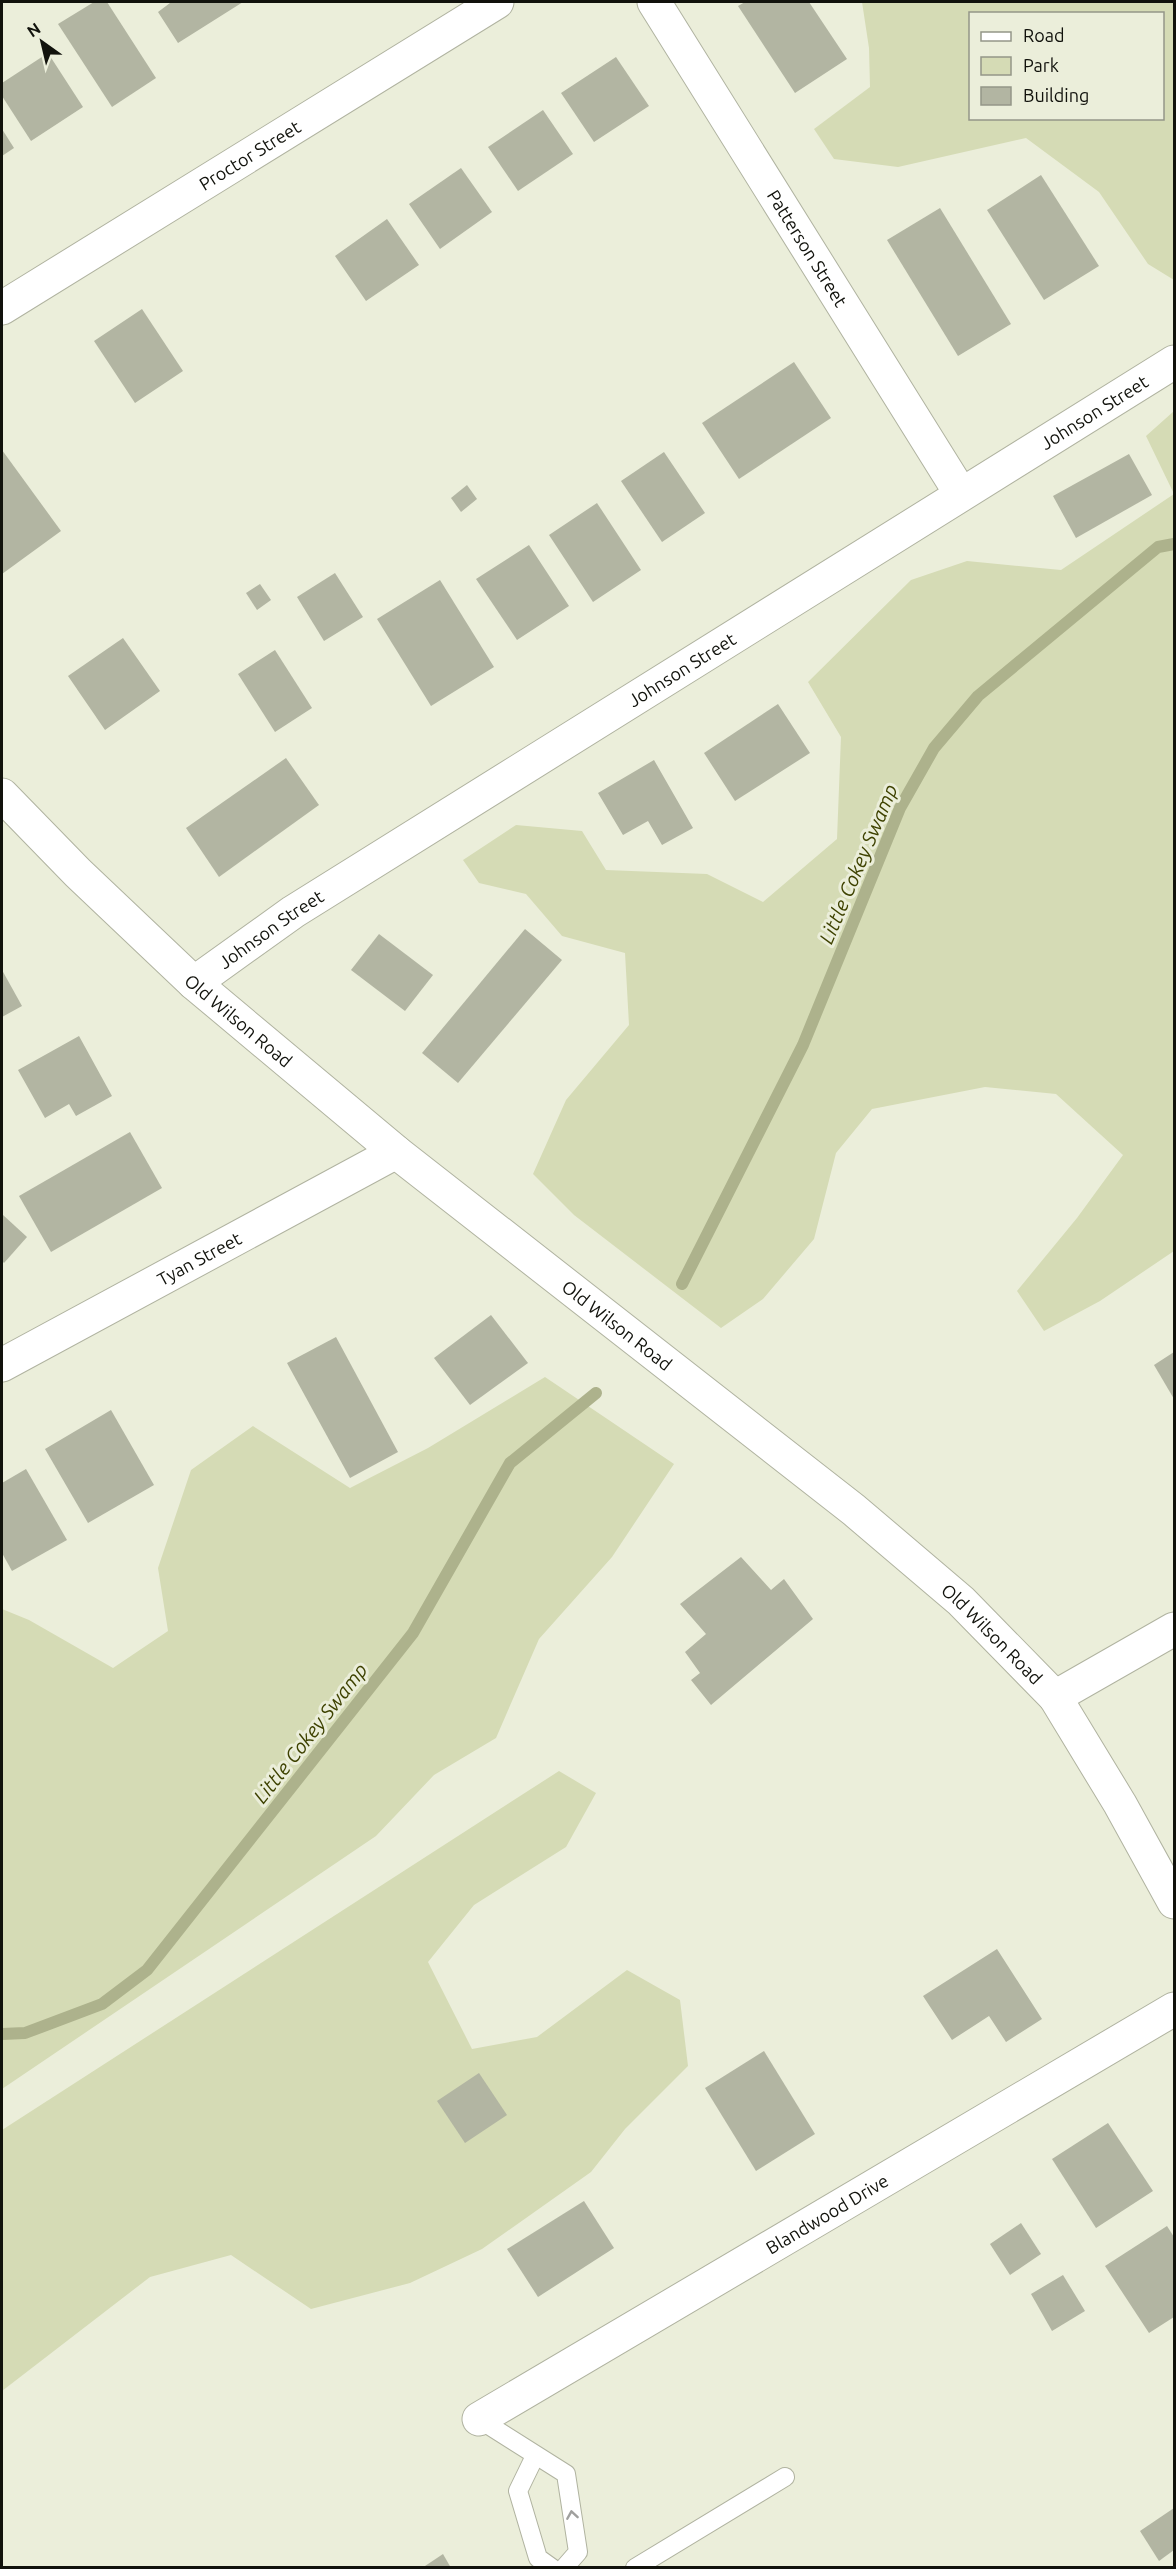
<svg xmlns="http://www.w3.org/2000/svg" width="1176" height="2569" font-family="Ubuntu,sans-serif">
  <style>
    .green { fill: #d5dbb5; fill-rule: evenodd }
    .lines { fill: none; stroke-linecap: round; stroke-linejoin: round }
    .stream { stroke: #adb28c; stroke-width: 12 }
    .building { fill: #b2b5a2 }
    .lane-casing { stroke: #b0b3a0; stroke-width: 20 }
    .street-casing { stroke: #b0b3a0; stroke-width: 35 }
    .secondary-casing { stroke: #b0b3a0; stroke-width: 35 }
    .lane { stroke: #fff; stroke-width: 18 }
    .street { stroke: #fff; stroke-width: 33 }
    .secondary { stroke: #fff; stroke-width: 33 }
    .oneway { stroke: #a0a09e }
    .labels { text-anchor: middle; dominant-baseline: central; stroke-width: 6; stroke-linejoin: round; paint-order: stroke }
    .street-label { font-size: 18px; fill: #11120c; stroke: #ebeeda }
    .water-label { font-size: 20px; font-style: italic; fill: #3e4200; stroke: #ebeeda }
  </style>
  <rect width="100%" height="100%" fill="#ebeeda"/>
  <g class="green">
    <path d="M862,2H1174V280L1148,264L1099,192L1026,138L898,167L834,159L814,129L870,87L869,48ZM970,14H1162V118H970Z"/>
    <polygon points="1174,411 1174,1251 1100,1301 1044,1331 1017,1291 1077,1218 1123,1155 1056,1094 985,1087 872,1109 836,1153 814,1239 763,1299 721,1328 574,1215 533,1174 566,1100 629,1025 625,953 562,936 526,894 479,883 463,860 516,825 582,831 606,870 707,874 763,902 837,839 841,737 808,682 911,580 967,561 1061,570 1174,494 1146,436"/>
    <polygon points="545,1377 674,1464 612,1557 539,1639 496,1738 434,1775 376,1836 2,2089 2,1609 29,1620 113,1668 168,1631 158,1568 191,1470 253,1426 350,1488 428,1448"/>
    <polygon points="559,1771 596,1793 566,1847 474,1905 428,1962 472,2049 537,2037 627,1970 680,2000 688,2066 625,2129 591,2172 482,2249 410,2283 311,2309 231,2255 150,2277 2,2391 2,2130"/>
  </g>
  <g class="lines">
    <g class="stream">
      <polyline points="682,1284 803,1045 900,808 934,748 978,696 1158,547 1174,544"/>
      <polyline points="2,2034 25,2033 102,2004 147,1970 413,1633 510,1463 596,1393"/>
    </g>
  </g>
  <g class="building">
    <polygon points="94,2 107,2 156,78 112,107 58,24"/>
    <polygon points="169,2 243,2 178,43 158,12 170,3"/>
    <polygon points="745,2 809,2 847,59 795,93 738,6"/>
    <polygon points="48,53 83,107 31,141 2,96 2,83"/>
    <polygon points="616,57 649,106 594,142 561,93"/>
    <polygon points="543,110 573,154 518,191 488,147"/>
    <polygon points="2,129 14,148 2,156"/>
    <polygon points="461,168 492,212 440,249 409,204"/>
    <polygon points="1041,175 1099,266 1044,300 987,210"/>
    <polygon points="940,208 1011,324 958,356 887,240"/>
    <polygon points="387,219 419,265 366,301 335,256"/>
    <polygon points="142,309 183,371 135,403 94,341"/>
    <polygon points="794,362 831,418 739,479 702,423"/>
    <polygon points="2,450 61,531 2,574"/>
    <polygon points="664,452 705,513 662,542 621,481"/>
    <polygon points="1129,454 1152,495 1076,538 1053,496"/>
    <polygon points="467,485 477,499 461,512 451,498"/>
    <polygon points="597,503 641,570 593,602 549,535"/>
    <polygon points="529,545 569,606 517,640 476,579"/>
    <polygon points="335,573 363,617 324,641 297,597"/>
    <polygon points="440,580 494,667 431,706 377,619"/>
    <polygon points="260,584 271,600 257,610 246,593"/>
    <polygon points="123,638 160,691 105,730 68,676"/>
    <polygon points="275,650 312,708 275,732 238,674"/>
    <polygon points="778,704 810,753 735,801 704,753"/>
    <polygon points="286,758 319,805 219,877 186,828"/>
    <polygon points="654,760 693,828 662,845 648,821 623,835 598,793"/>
    <polygon points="525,929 562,960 458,1083 422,1053"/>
    <polygon points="379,934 433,975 405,1011 351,970"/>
    <polygon points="2,970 22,1006 2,1017"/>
    <polygon points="79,1036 112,1096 76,1116 69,1104 45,1118 18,1070"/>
    <polygon points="130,1132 162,1188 51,1252 19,1196"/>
    <polygon points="3,1215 27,1237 4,1263 2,1261 2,1217"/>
    <polygon points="491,1315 528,1363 470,1405 434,1358"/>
    <polygon points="336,1337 398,1452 350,1478 287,1363"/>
    <polygon points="1174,1352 1174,1399 1154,1365"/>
    <polygon points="111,1410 154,1485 88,1523 45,1449"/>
    <polygon points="26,1469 67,1540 12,1571 2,1553 2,1483"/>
    <polygon points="741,1557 771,1590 784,1579 813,1619 711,1705 691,1680 700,1673 685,1652 706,1634 680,1604"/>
    <polygon points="997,1949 1042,2019 1006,2042 989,2016 952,2040 923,1996"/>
    <polygon points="764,2051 815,2134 756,2171 705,2088"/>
    <polygon points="479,2073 507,2115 465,2143 437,2101"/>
    <polygon points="1108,2123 1153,2191 1096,2228 1052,2159"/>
    <polygon points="584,2201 614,2248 538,2297 507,2249"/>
    <polygon points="1021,2223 1041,2254 1010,2275 990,2244"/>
    <polygon points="1167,2226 1174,2237 1174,2317 1149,2333 1105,2266"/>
    <polygon points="1063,2275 1085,2311 1052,2331 1031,2294"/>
    <polygon points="1174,2508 1174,2550 1159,2561 1140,2531"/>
    <polygon points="443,2554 451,2568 422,2568"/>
  </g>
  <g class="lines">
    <g class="lane-casing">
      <g id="lane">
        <polyline points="479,2419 566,2474 578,2552 564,2568"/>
        <polyline points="535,2456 518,2491 538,2558 552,2568"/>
        <polyline points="635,2568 785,2477"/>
      </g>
    </g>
    <g class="street-casing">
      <g id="street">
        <path id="s1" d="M654,2L961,494"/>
        <path id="s2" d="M2,308L497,2"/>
        <path id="s3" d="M194,983L293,912L1174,362"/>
        <path id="s4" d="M2,1365L396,1152"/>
        <polyline points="1055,1697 1174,1629"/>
        <path id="s5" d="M479,2419L1174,2009"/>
      </g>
    </g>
    <g class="secondary-casing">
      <g id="secondary">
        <path id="s6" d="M2,795L78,873L194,983L396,1152L854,1510L961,1601L1055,1697L1120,1804L1174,1902"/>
      </g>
    </g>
    <use href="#lane" class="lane"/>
    <use href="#street" class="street"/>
    <use href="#secondary" class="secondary"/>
  </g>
  <defs><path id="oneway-chevron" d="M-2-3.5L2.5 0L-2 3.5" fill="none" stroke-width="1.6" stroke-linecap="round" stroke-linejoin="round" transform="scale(1.5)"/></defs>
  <use class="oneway" href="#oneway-chevron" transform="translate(572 2515) rotate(-99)"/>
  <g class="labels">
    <g class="street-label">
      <text stroke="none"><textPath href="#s2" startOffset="291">Proctor Street</textPath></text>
      <text stroke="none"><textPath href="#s1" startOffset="290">Patterson Street</textPath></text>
      <text stroke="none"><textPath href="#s3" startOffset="1066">Johnson Street</textPath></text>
      <text stroke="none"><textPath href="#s3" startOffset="580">Johnson Street</textPath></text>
      <text stroke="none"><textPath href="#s3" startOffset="94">Johnson Street</textPath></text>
      <text stroke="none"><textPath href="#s6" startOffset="327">Old Wilson Road</textPath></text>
      <text stroke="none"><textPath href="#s4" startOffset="224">Tyan Street</textPath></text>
      <text stroke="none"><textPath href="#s6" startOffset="813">Old Wilson Road</textPath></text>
      <text stroke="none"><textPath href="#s6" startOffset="1299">Old Wilson Road</textPath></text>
      <text stroke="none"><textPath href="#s5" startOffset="404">Blandwood Drive</textPath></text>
    </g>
    <g class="water-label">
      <text transform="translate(858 864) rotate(-67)">Little Cokey Swamp</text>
      <text transform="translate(310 1733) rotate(-52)">Little Cokey Swamp</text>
    </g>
  </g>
  <rect width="1176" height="2569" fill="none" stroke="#11120c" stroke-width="6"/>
  <rect x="969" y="12" width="195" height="108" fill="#ebeeda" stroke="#949688" stroke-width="1.5"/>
  <rect x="981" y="32" width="30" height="9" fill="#ffffff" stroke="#949688" stroke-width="1.5"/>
  <text x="1023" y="42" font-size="18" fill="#11120c">Road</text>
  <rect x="981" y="57" width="30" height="18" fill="#d5dbb5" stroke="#949688" stroke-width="1.5"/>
  <text x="1023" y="72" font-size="18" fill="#11120c">Park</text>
  <rect x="981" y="87" width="30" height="18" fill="#b2b5a2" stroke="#949688" stroke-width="1.5"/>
  <text x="1023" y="102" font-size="18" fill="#11120c">Building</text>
  <g transform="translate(42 42) rotate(326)" stroke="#ebeeda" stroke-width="4.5" paint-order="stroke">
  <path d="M0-4.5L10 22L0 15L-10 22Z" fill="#11120c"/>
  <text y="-9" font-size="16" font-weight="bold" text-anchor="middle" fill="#11120c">N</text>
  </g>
</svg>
